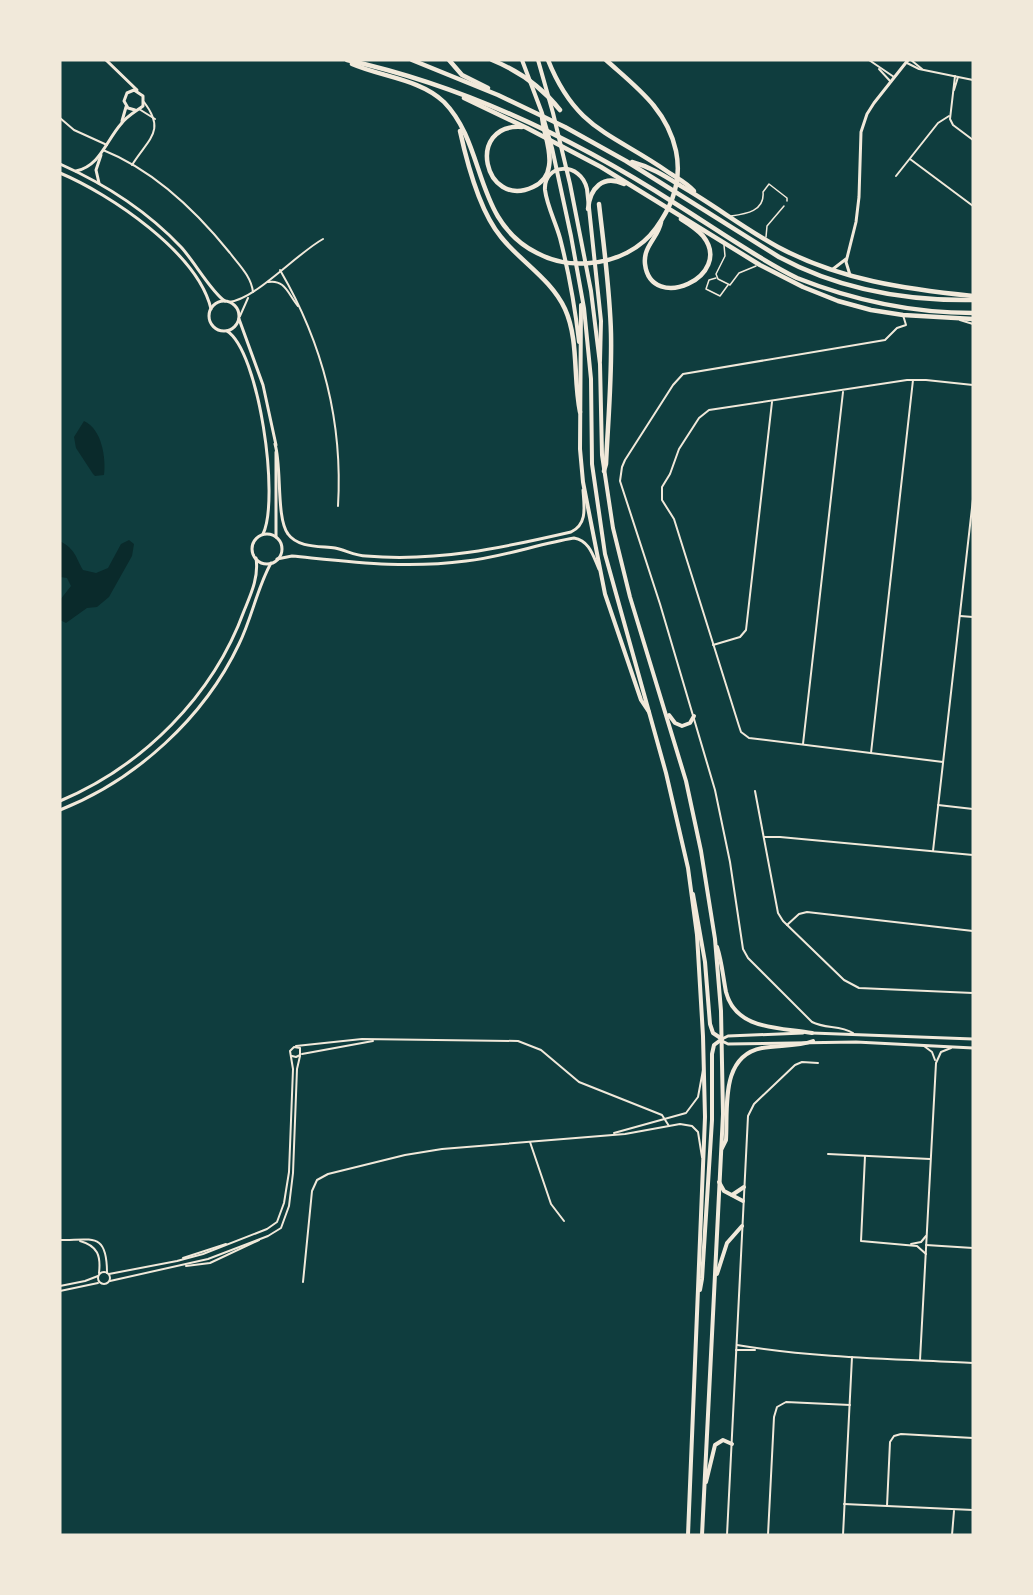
<svg xmlns="http://www.w3.org/2000/svg" width="1033" height="1595" font-family="'Source Sans 3',sans-serif">
  <style>
    .water { fill: #0a2a2b }
    .lines { fill: none; stroke-linecap: round; stroke-linejoin: round }
    .service { stroke: #f1e9da; stroke-width: 1.5 }
    .minor { stroke: #f1e9da; stroke-width: 2 }
    .tertiary { stroke: #f1e9da; stroke-width: 3 }
    .primary { stroke: #f1e9da; stroke-width: 4 }
    .motorway { stroke: #f1e9da; stroke-width: 4.5 }
  </style>
  <rect width="100%" height="100%" fill="#0f3d3e"/>
  <g class="water">
    <path d="M84,421C102,429 106,458 104,475L95,476L93,474L76,448L74,437Z"/>
    <path d="M129,540L134,544L132,556L109,597L97,607L87,608L66,623L60,620V600L71,586L67,578L60,577V541C76,550 75,556 83,570L96,573L108,568L121,544Z"/>
  </g>
  <g class="lines">
    <g class="service">
      <path d="M731,216C746,214 765,211 763,192L769,184L787,198V201"/>
      <polyline points="766,237 767,226 784,206"/>
      <polyline points="724,245 725,256 716,274 718,279 730,285 739,273 756,266"/>
      <polyline points="716,278 709,280 706,289 720,296 728,285"/>
    </g>
    <g class="minor">
      <polyline points="869,60 894,77"/>
      <polyline points="911,60 922,69"/>
      <polyline points="907,63 919,69 973,80"/>
      <polyline points="879,69 891,82"/>
      <polyline points="955,76 950,119 953,125 973,140"/>
      <polyline points="954,90 958,77"/>
      <polyline points="139,109 155,119"/>
      <polyline points="60,118 74,130 107,145"/>
      <path d="M103,150C153,170 197,212 230,253C239,265 251,276 253,292"/>
      <polyline points="910,159 973,206"/>
      <path d="M132,165C149,138 166,131 144,102"/>
      <polyline points="896,176 938,123 949,116"/>
      <path d="M280,270C322,342 343,422 338,506"/>
      <path d="M268,282C285,279 288,294 298,306"/>
      <path d="M229,302C256,299 296,254 323,239"/>
      <polyline points="240,316 248,298"/>
      <polyline points="960,320 973,324"/>
      <polyline points="960,616 973,617"/>
      <polyline points="713,645 740,637 746,630 772,402"/>
      <polyline points="803,744 843,392"/>
      <polyline points="871,753 913,380"/>
      <polyline points="943,762 749,738 741,732 739,726 674,519 662,500 662,487 670,474 679,449 699,418 709,410 907,380 926,380 973,385"/>
      <polyline points="755,791 778,913 783,921 844,980 859,988 973,993"/>
      <polyline points="938,805 973,809"/>
      <polyline points="764,837 780,837 973,855"/>
      <polyline points="933,851 973,499"/>
      <polyline points="787,925 799,914 807,912 973,931"/>
      <path d="M853,1033C840,1025 825,1029 812,1022L748,958L743,949L730,862L715,790L660,604L620,481L622,467L625,460L673,385L683,374L885,340L897,328L906,325L903,315"/>
      <polyline points="296,1046 362,1039 518,1041 541,1050 579,1082 662,1115 669,1126"/>
      <polyline points="924,1046 932,1052 935,1060"/>
      <polyline points="302,1054 373,1041"/>
      <polyline points="614,1133 686,1113 698,1097 703,1070"/>
      <polyline points="530,1142 551,1204 564,1221"/>
      <polyline points="828,1154 930,1159"/>
      <polyline points="865,1156 861,1241 917,1246 926,1254"/>
      <path d="M60,1240C93,1240 107,1232 107,1273"/>
      <path d="M80,1241C98,1246 101,1256 99,1273"/>
      <polyline points="911,1244 921,1242 926,1236"/>
      <polyline points="926,1245 973,1248"/>
      <polyline points="183,1258 226,1244"/>
      <polyline points="186,1266 210,1263 259,1240"/>
      <circle cx="104" cy="1278" r="6"/>
      <polyline points="109,1274 177,1261 203,1254 267,1229 277,1222 284,1203 289,1172 293,1069 290,1051 294,1047 300,1048 300,1055 296,1057 292,1056"/>
      <polyline points="110,1281 208,1259 268,1236 281,1228 289,1206 293,1173 297,1069 300,1056"/>
      <polyline points="303,1282 312,1191 317,1180 328,1174 405,1155 442,1149 625,1134 680,1124 692,1126 698,1132 702,1157"/>
      <polyline points="60,1286 85,1281 98,1276"/>
      <polyline points="60,1291 98,1283"/>
      <path d="M737,1345C815,1358 894,1359 973,1363"/>
      <polyline points="736,1350 755,1350"/>
      <polyline points="920,1360 936,1063 941,1052 951,1048"/>
      <polyline points="844,1504 973,1510"/>
      <polyline points="887,1506 890,1442 894,1436 901,1434 973,1438"/>
      <polyline points="727,1535 748,1116 754,1104 795,1065 802,1062 818,1063"/>
      <polyline points="768,1535 774,1417 777,1407 786,1402 850,1405"/>
      <polyline points="843,1535 852,1357"/>
      <polyline points="952,1535 954,1511"/>
    </g>
    <g class="tertiary">
      <polyline points="106,60 137,90"/>
      <polyline points="122,121 126,107"/>
      <path d="M60,164C105,184 147,211 181,247C194,261 212,293 225,301"/>
      <path d="M76,171C100,166 106,141 121,124C127,116 135,112 143,106V96L134,90L127,93L124,101L128,108L135,110"/>
      <path d="M60,173C110,194 198,253 211,309"/>
      <polyline points="99,183 96,170 101,155"/>
      <polyline points="833,269 846,259"/>
      <polyline points="850,275 846,262 856,222 859,197 861,132 867,114 874,103 908,60"/>
      <circle cx="224" cy="316" r="15"/>
      <polyline points="239,319 263,385 276,445"/>
      <path d="M227,331C259,351 280,499 263,534"/>
      <path d="M275,444C282,467 276,518 288,534C298,548 320,546 335,548C345,550 356,556 366,556C437,562 502,548 571,532C588,524 584,506 583,490"/>
      <polyline points="276,452 276,537"/>
      <circle cx="267" cy="549" r="15"/>
      <path d="M277,559L292,556C353,562 405,569 466,561C503,557 538,544 574,538C590,541 593,556 599,569"/>
      <path d="M60,801C143,766 213,696 244,611C251,594 259,577 256,558"/>
      <path d="M60,810C136,780 204,718 239,644C252,618 257,588 271,563"/>
      <polyline points="812,1033 973,1039"/>
      <polyline points="722,1039 728,1036 803,1033"/>
      <polyline points="722,1041 728,1044 856,1042 973,1048"/>
    </g>
    <g class="primary">
      <polyline points="522,60 542,113 552,148 571,236 584,308 591,379 592,464 605,554 666,773 688,868 697,935 703,1036 705,1117 688,1535"/>
      <polyline points="538,60 553,113 570,184 591,291 600,364 602,455 613,528 630,597 686,781 701,851 715,939 721,1011 723,1114 702,1535"/>
      <polyline points="581,305 580,449 583,482 605,594 641,700 649,712"/>
      <path d="M579,342C575,307 569,273 560,238C556,223 547,206 545,190C543,163 581,161 587,189L601,321L600,361"/>
      <polyline points="669,715 675,723 682,726 690,723 694,716"/>
      <polyline points="693,894 705,962 710,1024 713,1033 722,1039 714,1045 712,1054 712,1120 702,1279 700,1290"/>
      <path d="M717,947C722,962 723,977 726,992C736,1031 781,1027 812,1033"/>
      <path d="M722,1148L726,1140C728,1108 720,1056 762,1048C779,1045 797,1047 813,1041"/>
      <polyline points="719,1182 724,1191 743,1201"/>
      <polyline points="732,1195 744,1187"/>
      <polyline points="717,1274 727,1243 742,1226"/>
      <polyline points="706,1482 715,1445 723,1440 732,1444"/>
    </g>
    <g class="motorway">
      <path d="M347,60C465,86 575,139 676,204C716,229 755,257 797,278C855,301 911,313 973,313"/>
      <path d="M412,60L498,95L565,127L626,161L779,257C838,289 906,301 973,300"/>
      <polyline points="449,60 462,75 488,88"/>
      <path d="M492,60C519,71 541,86 560,110"/>
      <path d="M548,60C576,130 612,133 668,172C677,178 687,183 694,191"/>
      <path d="M352,64C382,77 420,79 444,102C487,146 473,221 537,253C554,262 572,265 590,263C616,261 641,249 656,228C673,205 682,180 676,151C667,109 636,87 606,60"/>
      <polyline points="464,98 527,128 601,167 760,265 803,287 838,301 871,310 903,315 973,319"/>
      <path d="M522,127C465,123 484,210 533,187C542,183 548,175 549,166C552,150 543,132 542,116"/>
      <path d="M460,131C467,163 480,212 501,237C521,262 551,279 565,309C579,340 573,378 580,412"/>
      <path d="M632,162C651,167 665,176 681,186C714,205 745,229 778,247C840,280 905,289 973,296"/>
      <path d="M599,204C604,248 610,291 611,334C612,378 608,421 606,464L604,471"/>
      <path d="M588,209C590,188 603,174 624,184"/>
      <path d="M661,222C658,238 643,246 645,264C651,314 735,276 703,236C697,229 689,224 681,219"/>
    </g>
  </g>
  <rect width="1033" height="1595" fill="none" stroke="#f1e9da" stroke-width="123"/>
</svg>
